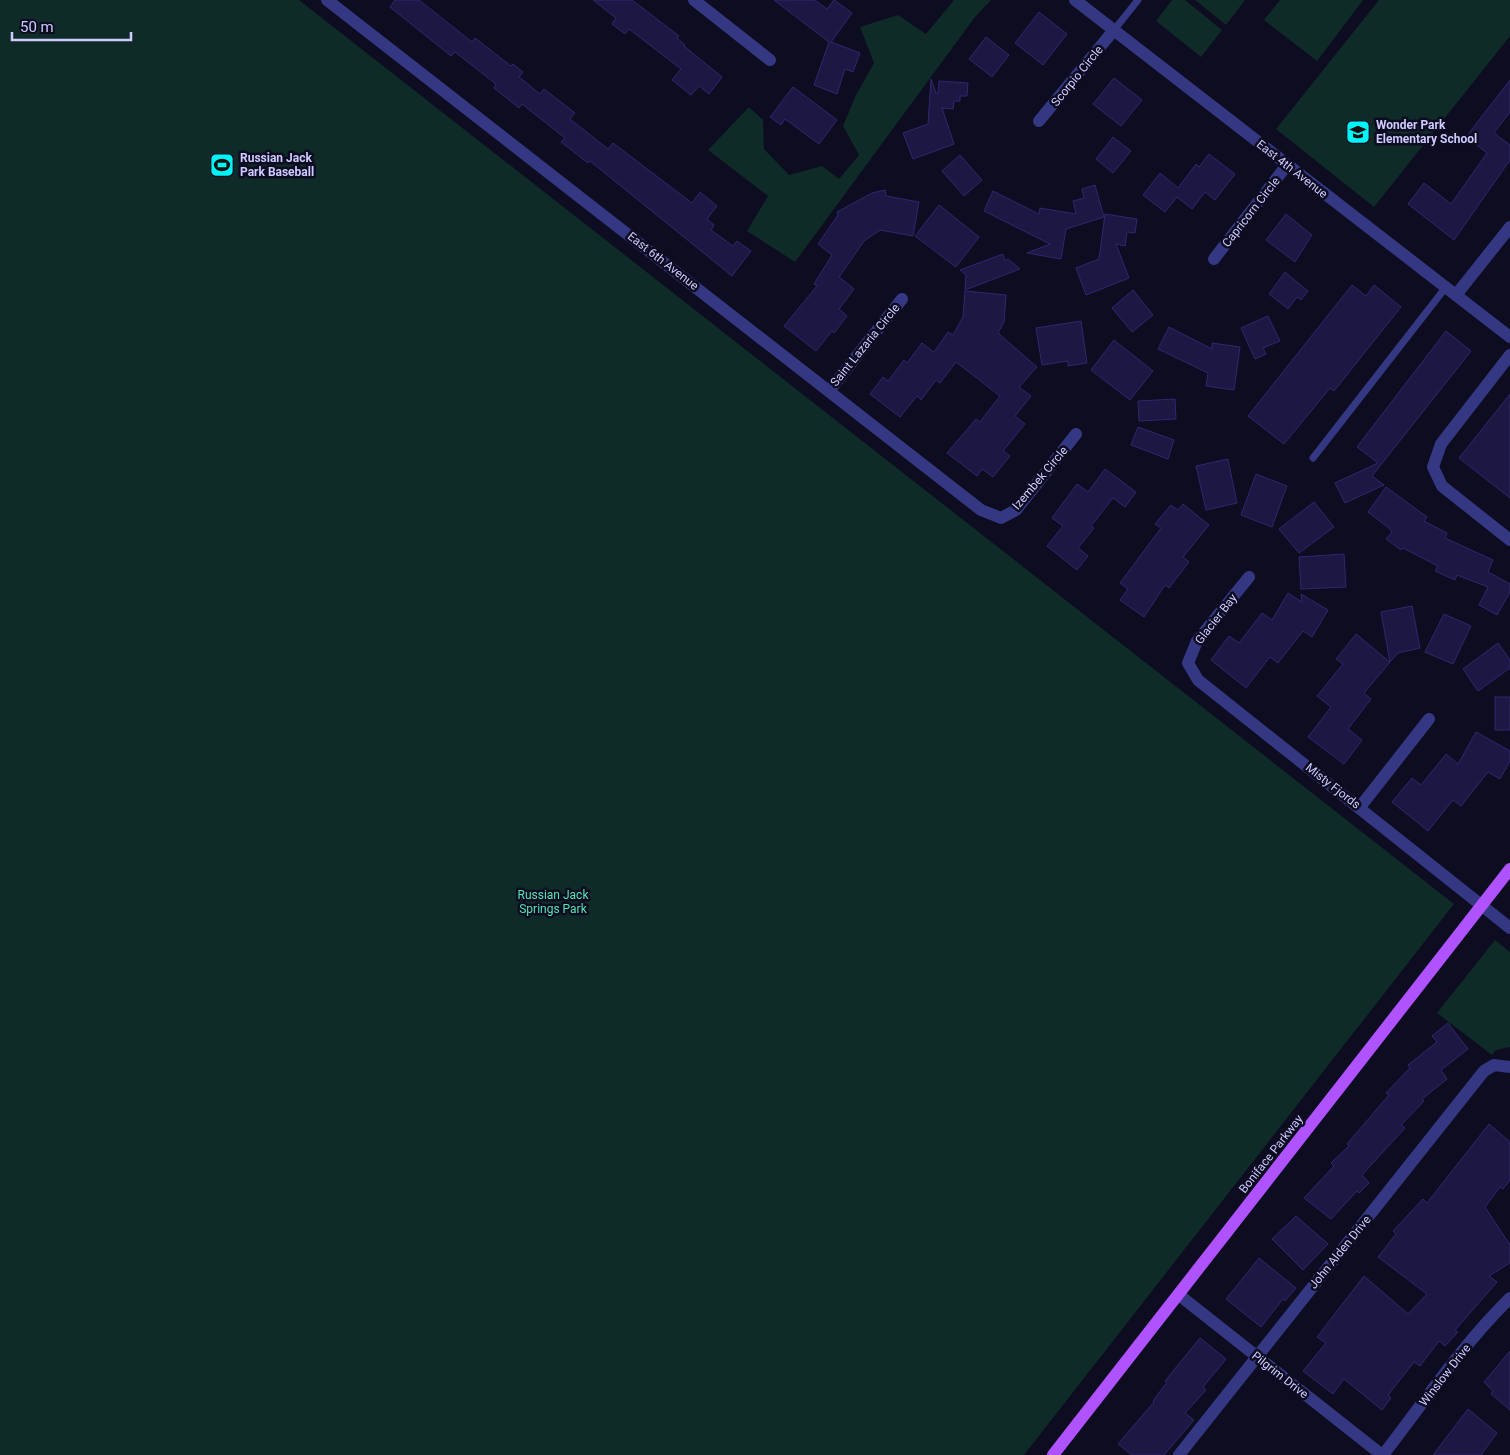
<svg xmlns="http://www.w3.org/2000/svg" width="1510" height="1455" font-family="Roboto,sans-serif">
  <style>
    .green { fill: #0e2b27 }
    .building { fill: #1c1743; stroke: #2f2770 }
    .lines { fill: none; stroke-linecap: round; stroke-linejoin: round }
    .lane { stroke: #343882; stroke-width: 7 }
    .street { stroke: #343882; stroke-width: 12 }
    .primary { stroke: #af52ff; stroke-width: 12 }
    .labels { text-anchor: middle; dominant-baseline: central; stroke-width: 5; stroke-linejoin: round; paint-order: stroke }
    .street-label { font-size: 12px; fill: #cdcbff; stroke: #0d0c21 }
    .poi-label { font-size: 12px; font-weight: bold; fill: #cdcbff; stroke: #0d0c21; text-anchor: start }
    .park-label { font-size: 12px; fill: #51e5b3; stroke: #0d0c21 }
  </style>
  <rect width="100%" height="100%" fill="#0d0c21"/>
  <g class="green">
    <polygon points="0,0 299,0 1454,904 1024,1455 0,1455"/>
    <polygon points="954,0 991,0 975,17 795,262 747,231 768,196 708,150 749,107 763,120 764,149 789,175 822,166 839,179 859,155 843,126 856,95 874,63 860,27 898,15 926,34"/>
    <polygon points="1172,0 1185,0 1222,30 1201,57 1156,21"/>
    <polygon points="1195,0 1245,0 1226,25"/>
    <polygon points="1280,0 1363,0 1317,61 1264,20"/>
    <polygon points="1379,0 1510,0 1510,36 1374,207 1276,129"/>
    <polygon points="1495,940 1510,952 1510,1047 1496,1050 1492,1055 1437,1013"/>
  </g>
  <g class="building">
    <polygon points="395,0 419,0 472,42 475,38 511,66 513,64 523,72 519,77 540,94 544,89 575,113 570,119 608,149 613,143 692,203 700,192 717,206 707,219 714,225 711,230 733,246 737,241 751,251 732,276 590,161 588,163 561,142 565,138 522,104 519,108 494,88 496,84 455,52 451,56 390,7"/>
    <polygon points="593,0 632,0 679,36 677,38 685,45 684,46 722,77 709,94 699,86 691,95 672,80 681,69 629,29 625,34 612,24 616,18"/>
    <polygon points="774,0 815,0 827,9 834,0 852,13 831,42 860,53 853,72 845,69 837,94 814,85 829,42"/>
    <polygon points="1039,12 1067,34 1043,65 1015,43"/>
    <polygon points="986,37 1009,55 992,77 969,59"/>
    <polygon points="1114,78 1142,100 1121,126 1093,104"/>
    <polygon points="931,79 936,93 938,94 939,81 968,83 967,96 960,96 960,101 954,101 953,109 942,108 954,144 913,159 903,133 928,124"/>
    <polygon points="1510,80 1510,112 1494,133 1510,145 1510,160 1454,240 1408,204 1424,183 1451,204 1487,153 1466,137"/>
    <polygon points="793,87 837,120 819,144 785,119 781,125 770,117"/>
    <polygon points="1113,137 1131,151 1113,173 1096,159"/>
    <polygon points="1209,154 1235,174 1215,200 1205,192 1192,209 1177,197 1165,212 1143,195 1160,173 1178,188 1196,164 1199,167"/>
    <polygon points="960,155 982,180 964,196 942,171"/>
    <polygon points="1095,185 1104,217 1066,229 1061,259 1027,253 1050,244 984,211 993,191 1039,214 1040,208 1076,214 1073,201 1084,198 1082,189"/>
    <polygon points="885,190 886,196 919,202 913,236 880,230 864,241 839,277 854,289 839,309 847,316 834,333 832,331 816,351 784,326 817,286 814,284 832,255 818,244 838,215 837,212 872,193"/>
    <polygon points="939,205 979,237 956,267 915,236"/>
    <polygon points="1105,214 1137,219 1135,233 1127,232 1125,246 1116,244 1129,278 1086,295 1076,268 1099,259"/>
    <polygon points="1286,214 1312,235 1295,262 1266,240"/>
    <polygon points="1003,254 1005,261 1008,259 1020,269 965,290 966,275 960,270"/>
    <polygon points="1285,272 1308,291 1301,300 1297,297 1288,309 1269,294"/>
    <polygon points="1352,285 1366,296 1374,285 1401,307 1334,391 1330,388 1284,444 1248,416"/>
    <polygon points="1133,290 1153,315 1132,332 1112,308"/>
    <polygon points="965,291 1006,295 1004,322 998,333 1037,367 1019,387 1031,396 1015,416 1025,424 1003,451 1010,456 993,477 982,469 977,476 947,453 976,419 980,422 1000,396 956,362 940,383 936,380 921,400 917,396 900,417 870,394 883,377 888,381 904,360 907,363 922,343 934,352 948,332 953,335 963,317"/>
    <polygon points="1268,316 1280,341 1263,348 1266,354 1255,359 1241,328"/>
    <polygon points="1081,321 1087,363 1068,366 1068,361 1042,365 1036,328"/>
    <polygon points="1169,327 1212,349 1212,343 1240,347 1234,390 1206,386 1208,373 1158,349"/>
    <polygon points="1446,331 1471,351 1372,476 1384,485 1345,503 1335,483 1378,463 1357,447"/>
    <polygon points="1114,340 1153,371 1130,400 1091,370"/>
    <polygon points="1510,394 1510,498 1459,458"/>
    <polygon points="1175,399 1176,419 1139,421 1138,401"/>
    <polygon points="1138,427 1174,440 1168,459 1131,445"/>
    <polygon points="1228,459 1237,503 1206,510 1196,466"/>
    <polygon points="1105,469 1136,492 1125,507 1113,498 1091,526 1094,528 1078,548 1088,556 1077,570 1047,546 1063,526 1052,518 1077,484 1088,492"/>
    <polygon points="1256,474 1287,486 1272,527 1241,515"/>
    <polygon points="1386,487 1427,517 1424,521 1447,533 1445,538 1493,560 1488,572 1510,584 1510,592 1497,615 1479,605 1488,587 1457,575 1455,580 1435,571 1438,566 1403,548 1401,550 1386,539 1392,532 1390,529 1368,512"/>
    <polygon points="1314,502 1334,527 1299,553 1279,529"/>
    <polygon points="1183,504 1209,525 1183,557 1189,562 1169,588 1165,585 1144,617 1120,600 1128,589 1120,583 1161,528 1155,524 1171,505 1178,510"/>
    <polygon points="1344,554 1346,587 1301,589 1299,557"/>
    <polygon points="1288,593 1302,602 1301,594 1328,610 1312,637 1303,631 1278,663 1270,657 1246,688 1211,660 1229,636 1239,643 1262,613 1272,620"/>
    <polygon points="1412,606 1420,648 1398,653 1390,662 1381,612"/>
    <polygon points="1444,614 1471,626 1453,664 1425,652"/>
    <polygon points="1356,634 1390,662 1364,693 1371,699 1348,729 1362,740 1344,764 1308,737 1331,707 1317,696 1343,664 1336,659"/>
    <polygon points="1498,643 1510,660 1510,668 1478,691 1463,669"/>
    <rect x="1495" y="697" width="15" height="33"/>
    <polygon points="1476,732 1510,751 1510,761 1500,779 1488,772 1461,806 1453,800 1428,831 1392,802 1412,778 1421,785 1446,754 1458,764"/>
    <polygon points="1448,1023 1468,1049 1441,1070 1447,1079 1422,1099 1424,1101 1401,1125 1405,1128 1362,1175 1369,1183 1359,1193 1357,1191 1331,1219 1304,1198 1334,1166 1331,1163 1349,1146 1347,1144 1389,1095 1386,1093 1410,1068 1408,1065 1437,1042 1432,1036"/>
    <polygon points="1489,1124 1510,1142 1510,1180 1503,1189 1500,1187 1485,1207 1510,1245 1510,1263 1489,1276 1497,1282 1455,1330 1458,1332 1445,1346 1439,1341 1420,1366 1414,1362 1388,1395 1391,1398 1382,1410 1344,1379 1333,1394 1303,1371 1326,1343 1317,1337 1364,1276 1408,1314 1427,1294 1378,1257 1396,1234 1393,1231 1423,1199 1427,1203"/>
    <polygon points="1296,1216 1328,1244 1303,1270 1272,1239"/>
    <polygon points="1259,1258 1296,1288 1285,1301 1283,1299 1261,1327 1226,1299"/>
    <polygon points="1200,1338 1226,1359 1203,1387 1206,1390 1185,1413 1194,1420 1164,1455 1132,1455 1118,1444 1154,1402 1153,1401 1167,1382 1165,1381"/>
    <polygon points="1510,1351 1510,1410 1491,1394 1493,1391 1484,1382"/>
    <polygon points="1468,1409 1497,1433 1481,1455 1433,1455"/>
  </g>
  <g class="lines">
    <g class="lane">
      <polyline points="1114,30 1138,0"/>
      <polyline points="1313,458 1446,287"/>
    </g>
    <g class="street">
      <polyline points="327,0 981,510 1001,518 1016,510 1076,434"/>
      <polyline points="694,0 770,60"/>
      <polyline points="1075,0 1510,337"/>
      <polyline points="1039,121 1114,30"/>
      <polyline points="1214,259 1287,165"/>
      <polyline points="1456,295 1510,227"/>
      <polyline points="1510,355 1441,444 1433,467 1442,486 1510,540"/>
      <polyline points="829,391 902,299"/>
      <polyline points="1249,577 1197,641 1188,663 1198,680 1510,928"/>
      <polyline points="1360,807 1429,719"/>
      <polyline points="1179,1295 1382,1455"/>
      <polyline points="1179,1455 1484,1071 1494,1065 1510,1067"/>
      <path d="M1383,1455C1424,1402 1462,1345 1510,1298"/>
    </g>
    <polyline class="primary" points="1053,1455 1510,869"/>
  </g>
  <defs>
    <g id="school-square" transform="scale(1.25)"><rect x="-9" y="-9" width="18" height="18" rx="4" fill="#00f4f6" stroke="#0d0c21"/><path d="M0-5L7-2L0 1L-7-2ZM-4 1L0 2.5L4 1V4Q0 6-4 4Z" fill="#111"/></g>
    <g id="stadium-square" transform="scale(1.25)"><rect x="-9" y="-9" width="18" height="18" rx="4" fill="#00f4f6" stroke="#0d0c21"/><path d="M0-5a6.5 5 0 1 0 0 10a6.5 5 0 1 0 0-10ZM-3.5-1.8h7v3.6h-7Z" fill="#111"/></g>
  </defs>
  <g fill-rule="evenodd">
    <use href="#school-square" x="1358" y="132"/>
    <use href="#stadium-square" x="222" y="165"/>
  </g>
  <g class="labels">
    <g class="street-label">
      <text transform="translate(1077 76) rotate(-51)">Scorpio Circle</text>
      <text transform="translate(1292 169) rotate(38)">East 4th Avenue</text>
      <text transform="translate(1251 212) rotate(-52)">Capricorn Circle</text>
      <text transform="translate(663 261) rotate(38)">East 6th Avenue</text>
      <text transform="translate(865 345) rotate(-51)">Saint Lazaria Circle</text>
      <text transform="translate(1040 478) rotate(-50)">Izembek Circle</text>
      <text transform="translate(1216 619) rotate(-52)">Glacier Bay</text>
      <text transform="translate(1333 786) rotate(38)">Misty Fjords</text>
      <text transform="translate(1271 1154) rotate(-52)">Boniface Parkway</text>
      <text transform="translate(1340 1252) rotate(-51)">John Alden Drive</text>
      <text transform="translate(1280 1375) rotate(38)">Pilgrim Drive</text>
      <text transform="translate(1445 1375) rotate(-52)">Winslow Drive</text>
    </g>
    <g class="poi-label">
      <text x="1376" y="125">Wonder Park<tspan x="1376" dy="14">Elementary School</tspan></text>
      <text x="240" y="158">Russian Jack<tspan x="240" dy="14">Park Baseball</tspan></text>
    </g>
    <g class="park-label">
      <text x="553" y="895">Russian Jack<tspan x="553" dy="14">Springs Park</tspan></text>
    </g>
  </g>
  <path d="M12 32v8h119v-8" fill="none" stroke="#cdcbff" stroke-width="2.5"/>
  <text x="20" y="32" font-size="15" fill="#cdcbff" stroke="#0d0c21" stroke-width="4" paint-order="stroke">50 m</text>
</svg>
